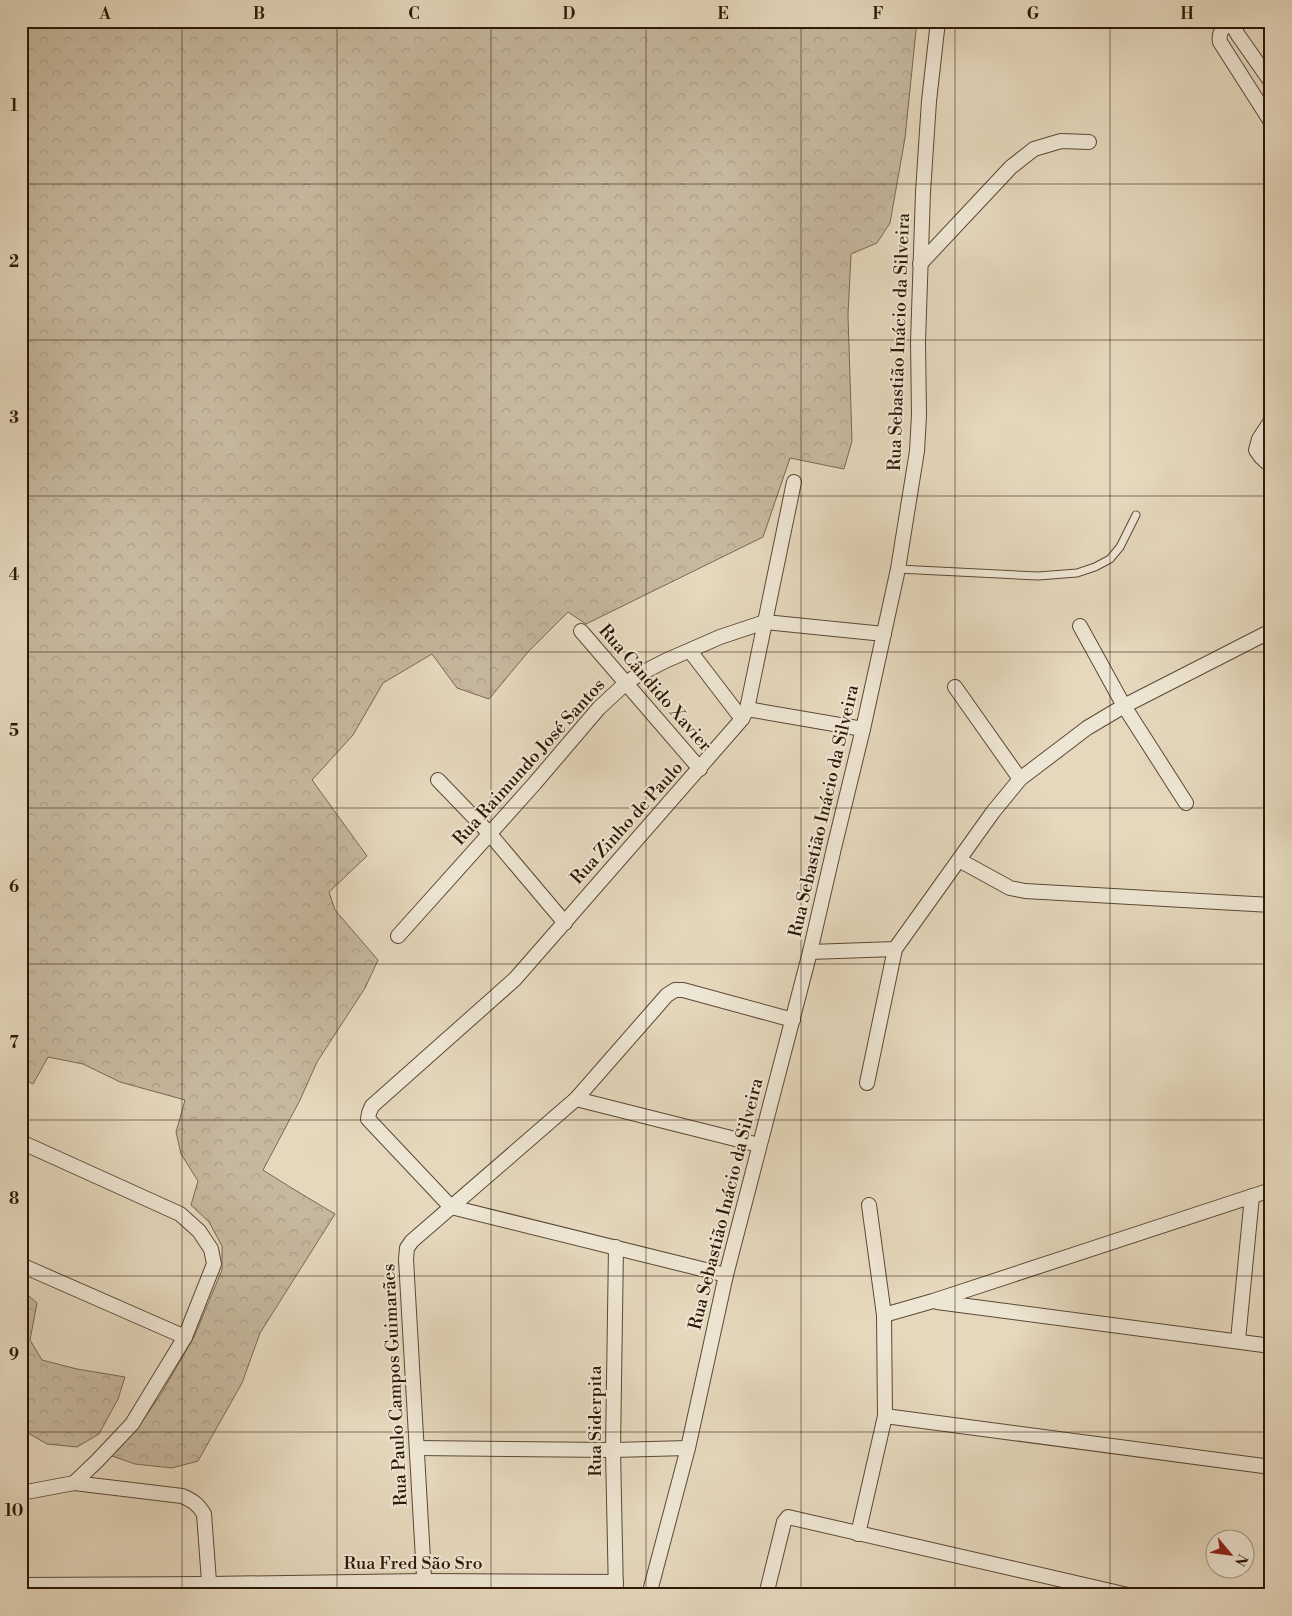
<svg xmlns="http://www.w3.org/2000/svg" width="1292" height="1616" font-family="'Libre Bodoni',serif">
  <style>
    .forest { fill: url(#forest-crowns); stroke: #7a6852 }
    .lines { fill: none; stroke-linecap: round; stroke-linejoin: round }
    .lane-casing { stroke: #5c4934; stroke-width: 9 }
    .street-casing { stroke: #5c4934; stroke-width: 16 }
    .lane { stroke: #eee6d4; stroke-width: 7 }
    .street { stroke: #eee6d4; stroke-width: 14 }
    .grid { fill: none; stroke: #2f1907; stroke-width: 1; stroke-opacity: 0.55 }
    .labels { text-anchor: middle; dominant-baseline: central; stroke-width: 4; stroke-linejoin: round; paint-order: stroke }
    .street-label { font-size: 18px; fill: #2f1907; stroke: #eee6d4 }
    .neatline { fill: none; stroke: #2f1907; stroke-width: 2 }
    .grid-label { font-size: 16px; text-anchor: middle; font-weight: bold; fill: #2f1907 }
  </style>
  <defs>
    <pattern id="forest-crowns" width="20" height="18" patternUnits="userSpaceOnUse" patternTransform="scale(1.25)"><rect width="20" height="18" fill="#c6b89e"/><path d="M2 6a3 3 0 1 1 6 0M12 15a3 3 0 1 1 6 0" fill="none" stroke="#aa9e87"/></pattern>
  </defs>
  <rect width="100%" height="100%" fill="#e5d8bd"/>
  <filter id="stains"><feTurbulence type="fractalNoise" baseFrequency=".004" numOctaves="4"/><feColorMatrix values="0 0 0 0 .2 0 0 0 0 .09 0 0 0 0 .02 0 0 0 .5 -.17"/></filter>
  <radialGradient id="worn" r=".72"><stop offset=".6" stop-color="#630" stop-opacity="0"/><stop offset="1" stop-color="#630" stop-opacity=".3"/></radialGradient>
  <g class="forest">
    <polygon points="21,21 471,21 507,24 526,21 917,21 905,138 890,223 877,243 851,254 848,315 852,441 844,469 790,458 763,537 586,624 568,612 528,652 489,699 457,688 432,654 383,683 353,735 312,780 367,856 329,892 335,910 378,960 365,988 317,1062 300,1100 263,1170 290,1187 335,1214 260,1333 242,1383 198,1461 172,1468 135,1464 112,1456 136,1430 161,1394 194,1337 222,1270 222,1246 209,1222 191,1205 198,1181 181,1154 176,1132 185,1100 120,1082 83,1064 48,1057 33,1084 21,1078"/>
    <polygon points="21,1289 37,1303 30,1340 42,1360 77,1369 125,1377 118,1399 99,1434 77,1447 47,1444 21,1429"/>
  </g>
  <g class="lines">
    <g class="lane-casing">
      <polyline id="lane" points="898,569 1038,576 1077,573 1095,567 1110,559 1120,547 1136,515"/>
    </g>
    <g class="street-casing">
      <g id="street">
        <path d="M1231,21C1224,28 1218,31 1220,42L1271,122"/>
        <polyline points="1231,22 1238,35 1271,82"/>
        <polyline points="920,264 1011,167 1034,149 1061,141 1089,142"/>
        <polyline points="1271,421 1259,439 1256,450 1261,457 1271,466"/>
        <polyline points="1080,626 1124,706 1186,803"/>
        <polyline points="581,631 700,769"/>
        <polyline points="690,651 742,719"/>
        <polyline points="955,687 1020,779"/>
        <polyline points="747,709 863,729"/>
        <polyline points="438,780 489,833 565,923"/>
        <polyline points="959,860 1010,888 1025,891 1271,905"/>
        <polyline points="398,936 535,783 599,708 626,683 638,675 665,661 720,637 765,622 884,634"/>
        <polyline points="810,952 895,949 993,812 1020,779 1087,728 1124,706 1271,631"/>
        <polyline points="867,1083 895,949"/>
        <polyline points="576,1099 759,1145"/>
        <polyline points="21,1142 180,1214 199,1231 211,1249 214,1264 185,1337 132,1424 97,1461 74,1483"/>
        <polyline points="21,1265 185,1337"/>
        <polyline points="726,1275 451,1207 368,1119 369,1113 372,1106 515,979 742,719 747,709 794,482"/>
        <polyline points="937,1302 1271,1346"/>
        <polyline points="884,1315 933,1301 1271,1190"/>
        <polyline points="1238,1340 1252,1196"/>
        <polyline points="885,1416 1271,1467"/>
        <polyline points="417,1448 613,1450 688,1448"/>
        <path d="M21,1493L74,1483L182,1496C192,1500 198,1504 204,1514L210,1595"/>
        <polyline points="858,1534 885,1416 884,1315 869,1205"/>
        <polyline points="21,1585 210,1584 424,1581 616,1582"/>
        <polyline points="425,1595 406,1259 407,1248 412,1241 576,1099 667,995 675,990 683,990 793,1020"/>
        <polyline points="616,1595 613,1450 616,1247"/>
        <polyline points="649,1595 688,1448 726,1275 810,952 834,848 863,729 898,569 917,451 919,415 918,342 923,192 929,101 938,21"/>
        <polyline points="766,1595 784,1522 788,1517 1128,1595"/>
      </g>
    </g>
    <use href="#lane" class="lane"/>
    <use href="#street" class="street"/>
  </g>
  <path class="grid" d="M182,21V1595M337,21V1595M491,21V1595M646,21V1595M801,21V1595M955,21V1595M1110,21V1595M21,184H1271M21,340H1271M21,496H1271M21,652H1271M21,808H1271M21,964H1271M21,1120H1271M21,1276H1271M21,1432H1271"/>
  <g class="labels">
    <g class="street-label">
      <text transform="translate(899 342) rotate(-88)">Rua Sebastião Inácio da Silveira</text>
      <text transform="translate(655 688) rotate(49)">Rua Cândido Xavier</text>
      <text transform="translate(529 762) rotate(-48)">Rua Raimundo José Santos</text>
      <text transform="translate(824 811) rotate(-77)">Rua Sebastião Inácio da Silveira</text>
      <text transform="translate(627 823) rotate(-48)">Rua Zinho de Paulo</text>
      <text transform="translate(726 1204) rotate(-76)">Rua Sebastião Inácio da Silveira</text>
      <text transform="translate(395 1385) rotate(-93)">Rua Paulo Campos Guimarães</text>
      <text transform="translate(595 1421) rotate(-90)">Rua Siderpita</text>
      <text x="413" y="1563">Rua Fred São Sro</text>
    </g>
  </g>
  <rect width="1292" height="1616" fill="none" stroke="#e5d8bd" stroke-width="55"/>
  <g transform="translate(1230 1554) rotate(119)"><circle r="24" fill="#eee6d4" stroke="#a29482"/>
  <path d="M0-4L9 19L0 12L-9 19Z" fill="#8f2418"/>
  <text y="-8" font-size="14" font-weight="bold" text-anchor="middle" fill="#2f1907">N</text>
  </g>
  <rect x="28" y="28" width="1236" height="1560" class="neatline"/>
  <g class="grid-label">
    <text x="105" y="19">A</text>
    <text x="259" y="19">B</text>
    <text x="414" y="19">C</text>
    <text x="569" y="19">D</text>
    <text x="723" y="19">E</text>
    <text x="878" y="19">F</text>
    <text x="1033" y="19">G</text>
    <text x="1187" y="19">H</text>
    <text x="14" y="111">1</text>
    <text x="14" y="267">2</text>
    <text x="14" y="423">3</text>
    <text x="14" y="580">4</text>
    <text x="14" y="736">5</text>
    <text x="14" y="892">6</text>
    <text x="14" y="1048">7</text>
    <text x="14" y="1204">8</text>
    <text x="14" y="1360">9</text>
    <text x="14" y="1516">10</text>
  </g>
  <rect width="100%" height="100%" filter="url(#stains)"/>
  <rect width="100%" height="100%" fill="url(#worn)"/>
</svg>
